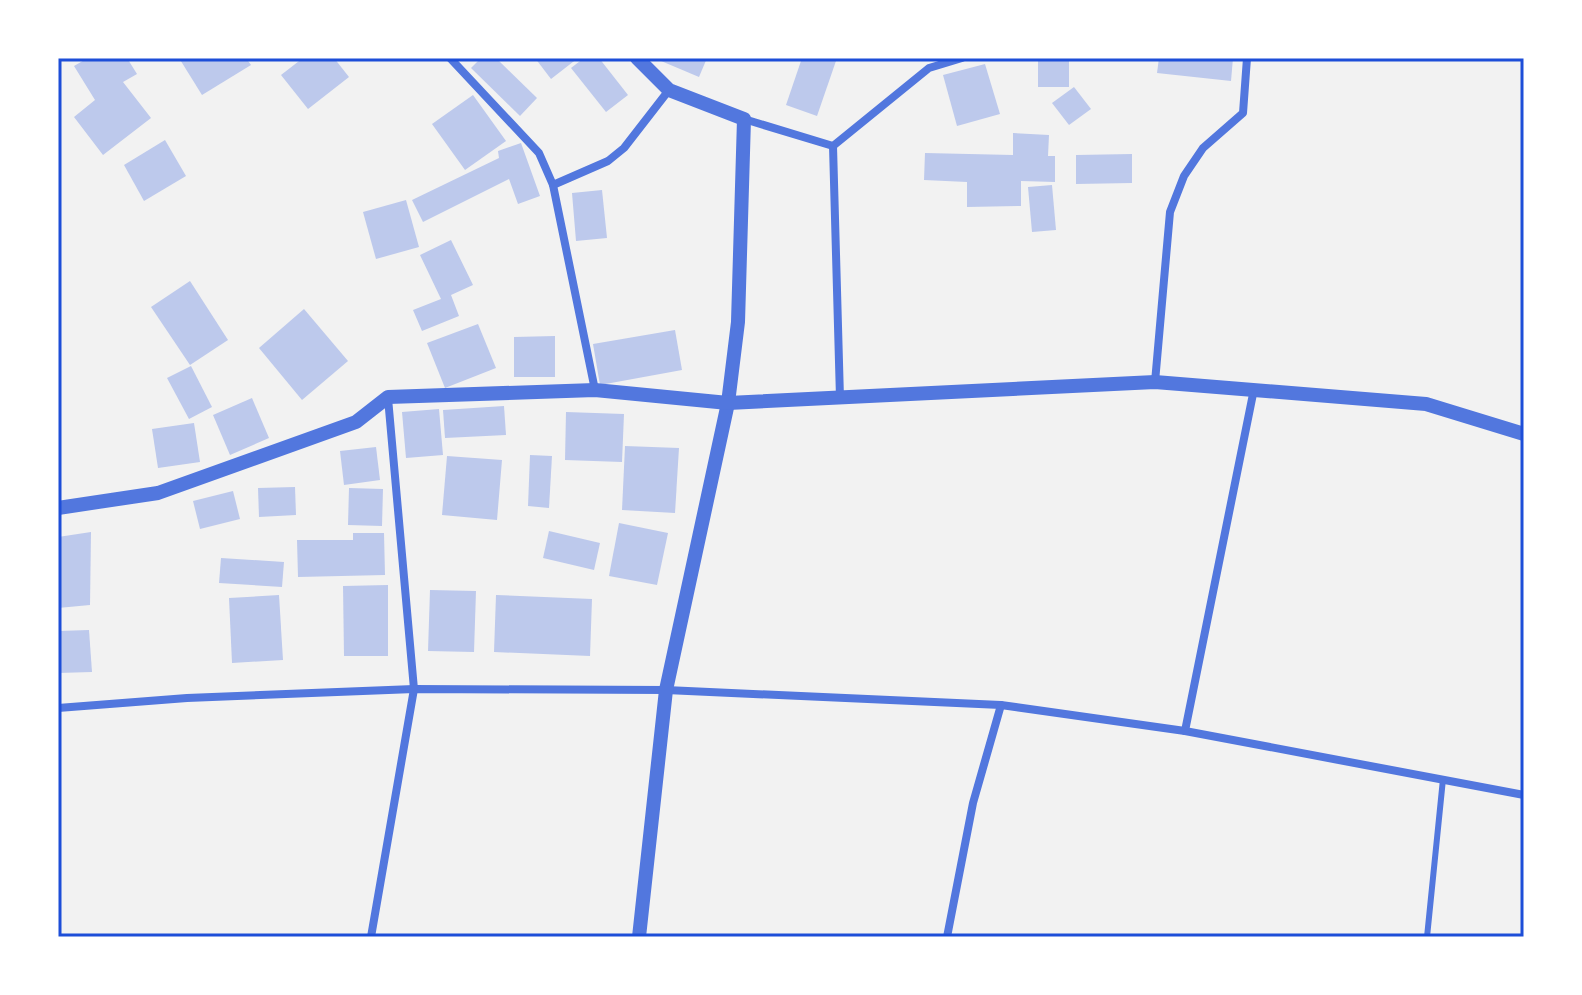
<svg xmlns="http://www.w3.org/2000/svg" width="1582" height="995" font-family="Bitter,serif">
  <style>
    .building { fill: #bdc9ec }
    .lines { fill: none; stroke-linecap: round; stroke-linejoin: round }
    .service { stroke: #5277de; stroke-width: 6 }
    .minor { stroke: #5277de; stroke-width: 8 }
    .tertiary { stroke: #5277de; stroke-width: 14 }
    .neatline { fill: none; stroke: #1d4ed8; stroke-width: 3 }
  </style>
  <rect width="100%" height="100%" fill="#f2f2f2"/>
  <g class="building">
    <polygon points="88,58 127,58 137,74 123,82 151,118 103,155 74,117 95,100 74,66"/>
    <polygon points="179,58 246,58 251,65 202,95"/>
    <polygon points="303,58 334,58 349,77 308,109 281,75"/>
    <polygon points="481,58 496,58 537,98 520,116 471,68"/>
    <polygon points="535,58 578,58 551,79"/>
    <polygon points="584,58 599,58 628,95 606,112 571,68"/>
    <polygon points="654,58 707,58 699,77"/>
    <polygon points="802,58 837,58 817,116 786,105"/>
    <polygon points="1159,58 1233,58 1231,81 1157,73"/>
    <rect x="1038" y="59" width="31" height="28"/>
    <polygon points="985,64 1000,114 957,126 943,75"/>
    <polygon points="1074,87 1091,109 1069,125 1052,103"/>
    <polygon points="473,95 506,141 465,170 432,124"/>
    <polygon points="1013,133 1049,135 1048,156 1055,156 1055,182 1021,181 1021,206 967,207 967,182 924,180 925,153 1013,155"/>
    <polygon points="165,140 186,176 144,201 124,165"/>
    <polygon points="521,143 540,196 518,204 509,179 423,222 412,200 499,158 498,151"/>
    <polygon points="1132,154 1132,183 1076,184 1076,155"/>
    <polygon points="1052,185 1056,230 1032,232 1028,187"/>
    <polygon points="602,190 607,238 576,241 572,193"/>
    <polygon points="406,200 419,247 376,259 363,212"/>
    <polygon points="451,240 473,285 451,295 459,316 422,331 413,310 441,299 420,255"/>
    <polygon points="190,281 228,340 190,365 151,307"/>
    <polygon points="304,309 348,361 302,400 259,348"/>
    <polygon points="478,324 496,368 445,388 427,343"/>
    <polygon points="675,330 682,370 600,385 593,344"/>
    <polygon points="555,336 555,377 514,377 514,337"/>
    <polygon points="191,366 212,407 189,419 167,378"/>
    <polygon points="252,398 269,438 230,455 213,415"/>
    <polygon points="504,406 506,435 445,438 443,410"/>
    <polygon points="439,409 443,455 406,458 402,412"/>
    <polygon points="566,412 624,414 622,462 565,460"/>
    <polygon points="194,423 200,462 158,468 152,429"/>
    <polygon points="625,446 679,448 675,513 622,510"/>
    <polygon points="376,447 380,480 344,485 340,451"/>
    <polygon points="530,455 552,456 549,508 528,506"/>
    <polygon points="447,456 502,460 497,520 442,515"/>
    <polygon points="295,487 296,515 259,517 258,488"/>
    <polygon points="349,488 383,489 382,526 348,525"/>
    <polygon points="233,491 240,519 200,529 193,501"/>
    <polygon points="619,523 668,533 657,585 609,576"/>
    <polygon points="549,531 600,543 594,570 543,558"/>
    <polygon points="91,532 90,605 58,608 58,537"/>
    <polygon points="353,533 384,533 385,575 298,577 297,540 353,540"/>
    <polygon points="221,558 284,562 282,587 219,583"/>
    <polygon points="388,585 388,656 344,656 343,586"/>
    <polygon points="430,590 476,591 474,652 428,651"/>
    <polygon points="279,595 283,660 232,663 229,598"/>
    <polygon points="496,595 592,599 590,656 494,652"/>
    <polygon points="89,630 92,672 58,673 58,631"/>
  </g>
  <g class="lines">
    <polyline class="service" points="1427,937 1443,779"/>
    <g class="minor">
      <polyline points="450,58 539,153 553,185"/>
      <polyline points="744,119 833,146"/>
      <polyline points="833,146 840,398"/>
      <polyline points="833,146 929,68 962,58"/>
      <polyline points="1155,382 1170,212 1184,176 1203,148 1243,113 1247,58"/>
      <polyline points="595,390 553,185 608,161 624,148 669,90"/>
      <polyline points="58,708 187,698 414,689 666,690 1001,705 1185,731 1524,795"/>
      <polyline points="1185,731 1254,389"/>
      <polyline points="371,937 414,689 388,398"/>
      <polyline points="947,937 973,803 1001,705"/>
    </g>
    <g class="tertiary">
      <polyline points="637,58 669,90 744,119 738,322 728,403 666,690 639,937"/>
      <polyline points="58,508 158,493 356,422 388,397 595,390 728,403 1155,382 1426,404 1524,434"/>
    </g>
  </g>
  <rect width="1582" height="995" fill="none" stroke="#ffffff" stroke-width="120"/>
  <rect x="60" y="60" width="1462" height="875" class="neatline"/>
</svg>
